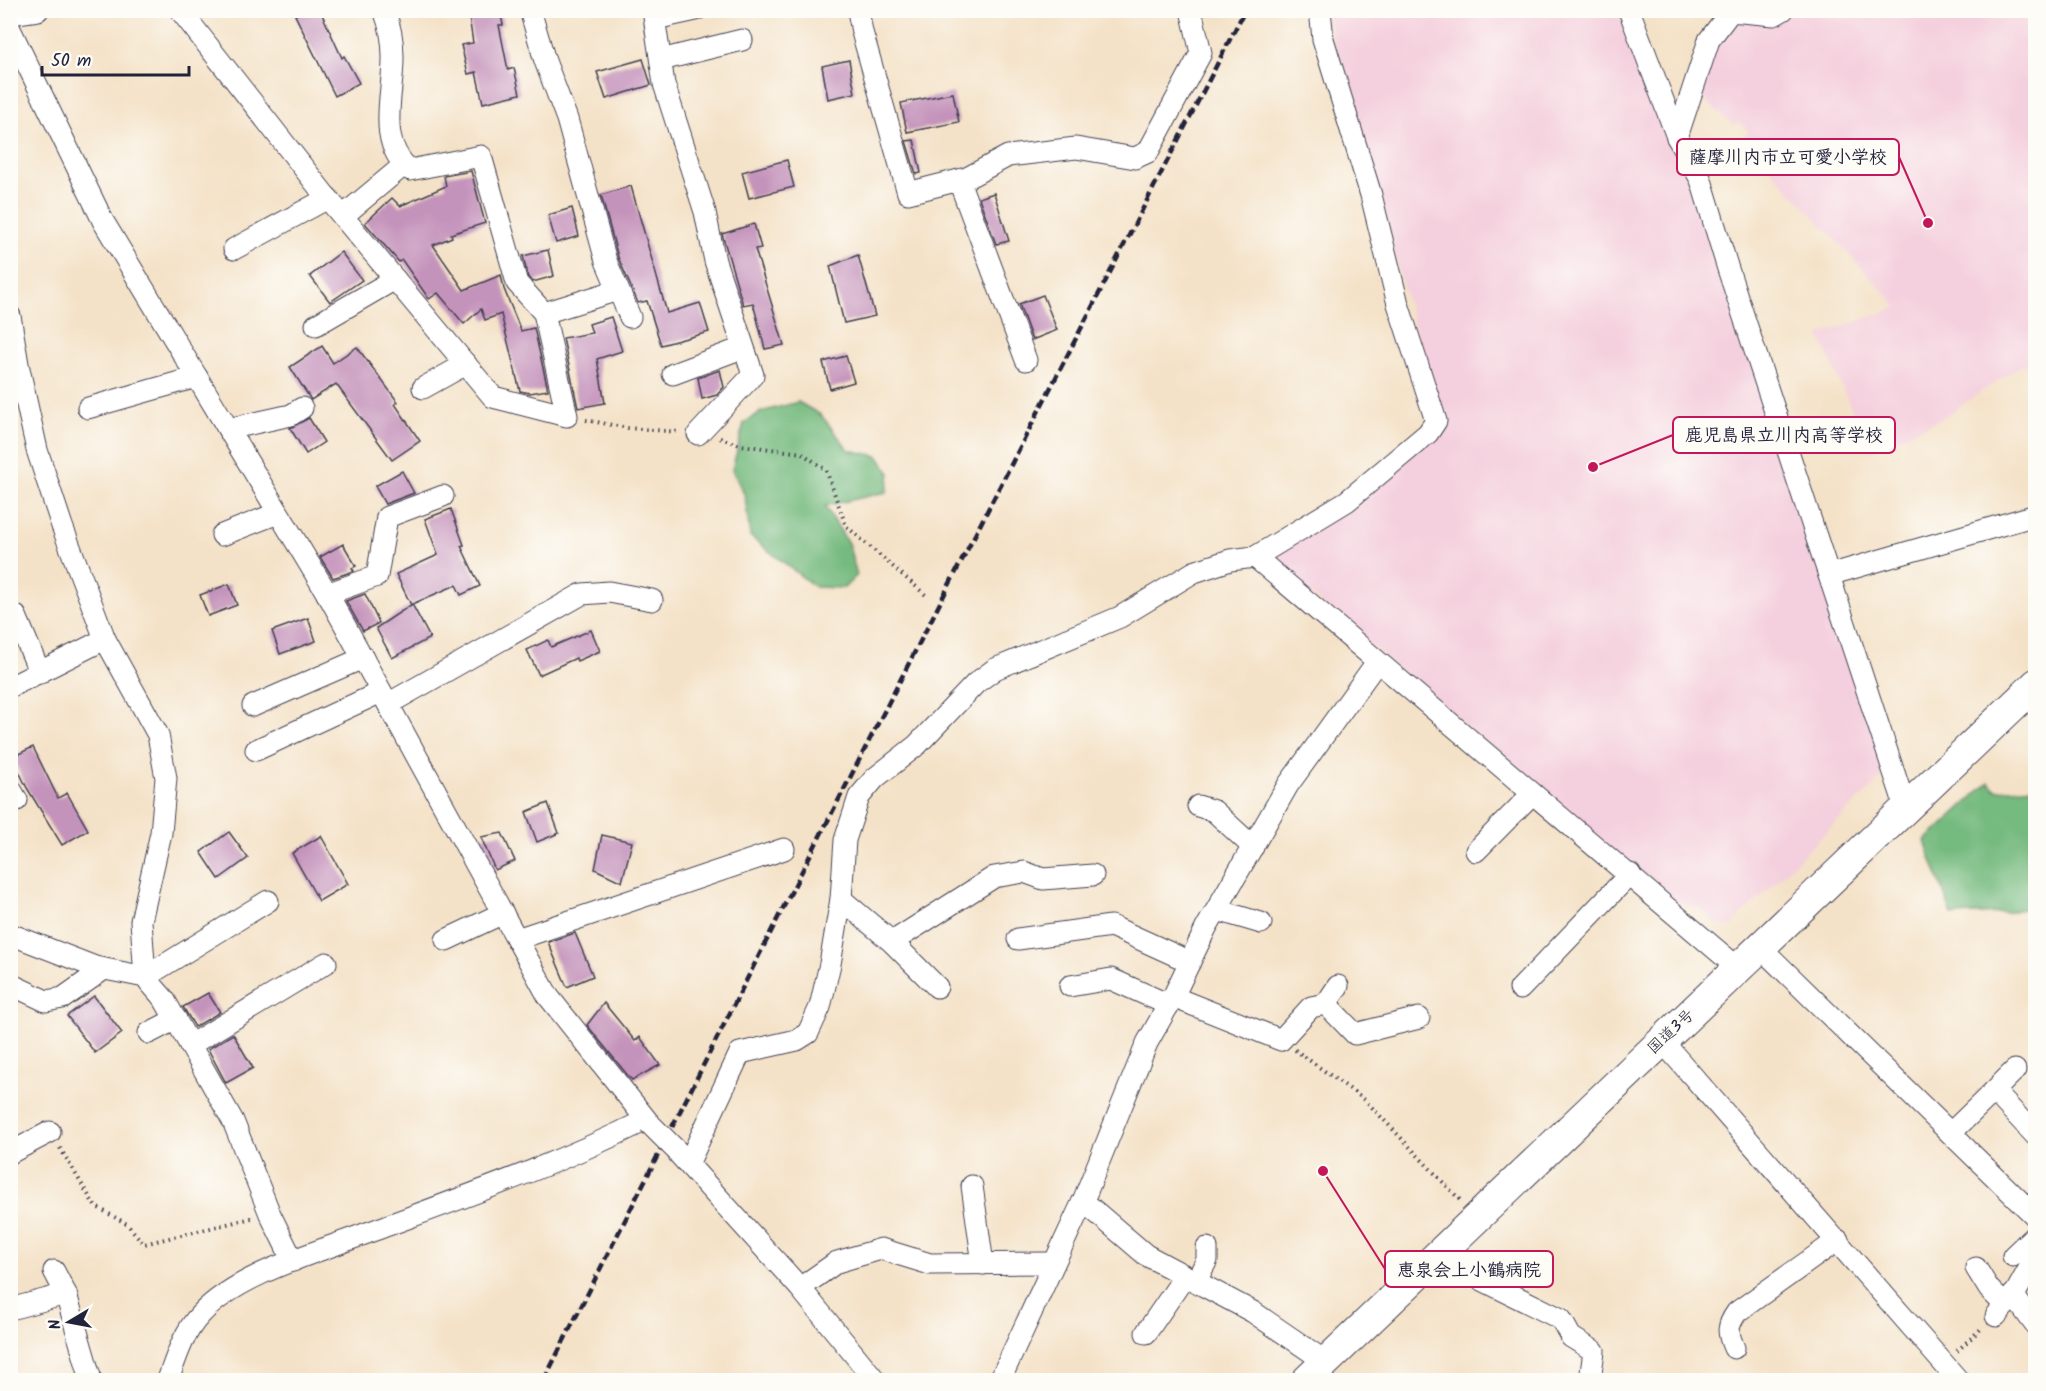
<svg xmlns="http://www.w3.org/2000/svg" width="2046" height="1391" font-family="Kalam,'Klee One',sans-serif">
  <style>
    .built { fill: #f4cfdd }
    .forest { fill: #75ba7e; stroke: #4c6e5c; stroke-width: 1.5 }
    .building { fill: #c493bb }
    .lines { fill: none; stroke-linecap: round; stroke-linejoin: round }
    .minor-casing { stroke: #423f50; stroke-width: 23 }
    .highway-casing { stroke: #423f50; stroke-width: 32 }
    .path { stroke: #423f50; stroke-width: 4; stroke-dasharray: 1.5 4.5; stroke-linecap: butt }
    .minor { stroke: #fff; stroke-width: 21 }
    .highway { stroke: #fff; stroke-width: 30 }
    .rail { stroke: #22223b; stroke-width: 4.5; stroke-dasharray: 9 4.5; stroke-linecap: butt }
    .minor-bridge-casing { stroke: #423f50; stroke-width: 23; stroke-linecap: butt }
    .minor-bridge { stroke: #fff; stroke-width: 21 }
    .labels { text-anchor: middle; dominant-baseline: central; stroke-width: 6; stroke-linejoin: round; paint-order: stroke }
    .street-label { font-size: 16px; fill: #22223b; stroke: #fdfcf7 }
    .leader { fill: none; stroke: #c2185b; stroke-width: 2 }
    .callout-dot { fill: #c2185b; stroke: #fdfcf7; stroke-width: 2 }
    .callout { fill: #fdfcf7; stroke: #c2185b; stroke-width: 2 }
    .callout-label { font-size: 18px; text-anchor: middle; font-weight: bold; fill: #22223b }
  </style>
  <rect width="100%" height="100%" fill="#fdfcf7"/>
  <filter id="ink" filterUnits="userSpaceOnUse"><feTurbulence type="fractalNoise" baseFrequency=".0167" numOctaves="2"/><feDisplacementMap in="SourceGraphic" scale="12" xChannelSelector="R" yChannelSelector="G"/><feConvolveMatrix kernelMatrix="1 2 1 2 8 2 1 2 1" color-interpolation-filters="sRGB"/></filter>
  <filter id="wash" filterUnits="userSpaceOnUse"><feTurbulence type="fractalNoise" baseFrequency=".008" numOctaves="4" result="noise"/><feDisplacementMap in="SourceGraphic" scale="24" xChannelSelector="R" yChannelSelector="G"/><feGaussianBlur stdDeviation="1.35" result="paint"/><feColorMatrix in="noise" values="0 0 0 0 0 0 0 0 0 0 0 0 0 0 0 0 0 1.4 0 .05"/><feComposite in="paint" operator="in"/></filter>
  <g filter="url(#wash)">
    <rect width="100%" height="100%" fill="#f4e2c8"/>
    <g class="built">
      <polygon points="1801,10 2035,11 2035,377 2024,364 1938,420 1870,451 1819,335 1898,307 1743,140 1748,130 1739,123 1733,125 1698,94 1714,40 1737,17 1773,19"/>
      <polygon points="1325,11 1623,11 1697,183 1888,771 1731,926 1720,925 1699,908 1672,901 1276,565 1281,548 1443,428"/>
    </g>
    <g class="forest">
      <polygon points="798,402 821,415 849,450 878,456 890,473 887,492 825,506 848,543 857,575 844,588 815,587 750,536 745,496 732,470 744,423 761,412"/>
      <polygon points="1989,782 1996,790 2035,787 2035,906 2005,913 1952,915 1925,841"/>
    </g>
    <g id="blocks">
      <g class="building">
        <polygon points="305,10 320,10 342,58 344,56 359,83 335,96 295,15"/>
        <polygon points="468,10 500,10 503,25 499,25 508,70 514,68 520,94 483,103 476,72 468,74 461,45 473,43"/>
        <polygon points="643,59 651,85 606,99 597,72"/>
        <polygon points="849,60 855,93 828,99 822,66"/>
        <polygon points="953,93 959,122 907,132 901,103"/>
        <polygon points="914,140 921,173 916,174 906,141"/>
        <polygon points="787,160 794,187 749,198 742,172"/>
        <polygon points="471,171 485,223 451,234 452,237 433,245 464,290 501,275 504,289 521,331 534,328 548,390 530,393 520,391 501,314 485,320 481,309 464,324 438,293 429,299 402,260 399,262 365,223 392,198 400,206 446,186 444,176"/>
        <polygon points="631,186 667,313 700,303 709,332 661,345 647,301 638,303 618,257 601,195"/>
        <polygon points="994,193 1009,241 996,244 979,198"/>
        <polygon points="572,208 579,236 556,243 548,215"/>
        <polygon points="754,224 761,248 755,249 784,345 765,349 753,303 743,305 722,234"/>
        <polygon points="548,250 554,276 533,282 528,277 523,256"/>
        <polygon points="341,252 362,280 330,302 310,276"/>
        <polygon points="858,255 875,316 844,323 830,266"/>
        <polygon points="1043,295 1057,330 1032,340 1019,304"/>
        <polygon points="611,317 622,351 597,359 605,403 578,408 563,338 592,333 589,324"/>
        <polygon points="322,346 333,363 357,347 398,402 395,404 420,441 392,460 336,384 311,400 290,367"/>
        <polygon points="846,356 854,382 830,389 823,362"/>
        <polygon points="720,370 724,387 717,395 702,399 698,378"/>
        <polygon points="309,418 324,442 306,454 290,428"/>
        <polygon points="402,471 414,493 385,504 375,486"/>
        <polygon points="451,509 464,545 461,546 480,586 461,595 456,585 412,604 430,638 392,658 376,628 411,605 396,574 438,555 425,519"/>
        <polygon points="343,544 356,566 352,568 354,571 333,578 320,557"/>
        <polygon points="229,584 237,605 208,616 200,595"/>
        <polygon points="365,594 379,623 363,631 346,601"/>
        <polygon points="308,618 316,641 280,654 272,631"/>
        <polygon points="591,630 600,651 577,661 576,658 539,675 527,650 548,640 551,647"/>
        <polygon points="33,747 58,798 67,793 88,830 62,845 27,788 12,757"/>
        <polygon points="548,803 559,833 537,842 526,812"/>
        <polygon points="229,832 248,858 219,879 201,852"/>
        <polygon points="502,833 515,861 495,870 481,837"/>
        <polygon points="602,835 632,842 622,882 595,869"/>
        <polygon points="321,836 348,884 319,901 292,853"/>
        <polygon points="575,933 593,976 567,987 548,942"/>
        <polygon points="208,993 220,1012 195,1027 183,1007"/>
        <polygon points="94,996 122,1033 95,1053 67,1016"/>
        <polygon points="604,1003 635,1041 640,1037 660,1065 632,1080 629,1077 587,1025"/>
        <polygon points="233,1034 253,1068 226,1083 208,1049"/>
      </g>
    </g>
  </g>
  <g filter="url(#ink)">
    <use href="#blocks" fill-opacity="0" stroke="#423f50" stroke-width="1.5"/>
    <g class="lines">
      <g class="minor-casing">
        <g id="minor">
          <path d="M180,10L324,194L493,397L567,416L544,313L517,283L481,156L410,170C375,141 394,94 393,56C393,40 390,25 384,10"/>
          <polyline points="530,10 545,61 567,119 606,261 630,317"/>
          <polyline points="653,10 664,84 705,212 715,261 753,375 698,434"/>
          <polyline points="858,10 862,32 908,193 967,178 1008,156 1076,148 1135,158 1148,152 1201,53 1191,10"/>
          <polyline points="1629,10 1677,137 1701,180 1728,269 1906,809"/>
          <polyline points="10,14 38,10"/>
          <polyline points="655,19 696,10"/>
          <polyline points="10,29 103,221 331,600 548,996 649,1123"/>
          <polyline points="661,60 742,40"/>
          <polyline points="1677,137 1709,40 1731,11 1774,15 1783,10"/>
          <polyline points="959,181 1026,360"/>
          <polyline points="343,216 404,165"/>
          <polyline points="234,249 328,198"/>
          <polyline points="544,313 618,290"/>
          <polyline points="10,316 18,364 37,450 62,526 105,639 158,735 166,778 161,833 141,921 145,977 164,999 233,1121 270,1214 293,1261"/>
          <polyline points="316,325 395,279"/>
          <polyline points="673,374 742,348"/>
          <polyline points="423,388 466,364"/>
          <polyline points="88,408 197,377"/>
          <polyline points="228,429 291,415 302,408"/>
          <polyline points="222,535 278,513"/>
          <polyline points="1255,557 1739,969"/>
          <polyline points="1829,575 2036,515"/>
          <polyline points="327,594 377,576 387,517 443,496"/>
          <polyline points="16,616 40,673"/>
          <polyline points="10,687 105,639"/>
          <polyline points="388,704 582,594 609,592 652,600"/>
          <polyline points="253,706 363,658"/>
          <polyline points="256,750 381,692"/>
          <polyline points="10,788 17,800"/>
          <polyline points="1198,806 1214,811 1253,847"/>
          <polyline points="1476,851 1532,794"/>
          <polyline points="841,899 892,942 937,987"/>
          <polyline points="1217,910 1261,923"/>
          <polyline points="10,934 95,967 145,977 268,901"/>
          <polyline points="517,939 784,849"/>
          <polyline points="1018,939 1111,926 1190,962"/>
          <polyline points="446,940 503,913"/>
          <polyline points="892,942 994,877 1024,872 1043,879 1093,875"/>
          <polyline points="1761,948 2036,1217"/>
          <polyline points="10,984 46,1001 63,998 104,969"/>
          <polyline points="1070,986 1111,979 1169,1005"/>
          <polyline points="1520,989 1630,874"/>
          <polyline points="1173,997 1281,1040 1311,1007 1326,1004 1338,986"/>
          <polyline points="1326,1004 1355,1034 1419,1018"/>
          <polyline points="149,1033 176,1019"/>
          <polyline points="1662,1041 1958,1380"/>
          <polyline points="190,1045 326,963"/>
          <polyline points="2015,1070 1994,1091 2036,1136"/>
          <polyline points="1957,1127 1994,1091"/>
          <polyline points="10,1153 50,1132"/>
          <polyline points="678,1153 800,1288 875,1380"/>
          <polyline points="688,1164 740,1053 797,1040 808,1033 820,1007 830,964 841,899 845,840 859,797 875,778 917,745 976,683 995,669 1120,617 1194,572 1230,560 1255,557 1347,501 1428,433 1436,421 1398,304 1371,195 1323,39 1320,10"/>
          <polyline points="972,1186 983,1264"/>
          <polyline points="1083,1201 1147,1043 1173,997 1206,928 1288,785 1377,662"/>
          <polyline points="2013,1256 2036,1234"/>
          <polyline points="1436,1257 1561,1319 1571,1337 1594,1351 1590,1380"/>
          <polyline points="1976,1268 1989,1289 2005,1305"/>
          <polyline points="54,1271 66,1294 91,1380"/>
          <polyline points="1196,1281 1207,1260 1207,1248"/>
          <polyline points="800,1288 837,1262 881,1249 930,1264 1054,1263"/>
          <polyline points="2013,1295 2036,1326"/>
          <polyline points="10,1309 66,1294"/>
          <polyline points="1996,1316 2016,1292 2036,1256"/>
          <polyline points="1146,1333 1185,1276"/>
          <path d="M1734,1348C1727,1332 1727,1326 1737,1312L1838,1240"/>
          <path d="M168,1380C176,1358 183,1333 200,1315C238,1274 315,1253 367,1233C461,1198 556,1165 646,1120"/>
          <polyline points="1000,1380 1083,1201 1146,1255 1253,1312 1326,1362"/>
        </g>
      </g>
      <g class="highway-casing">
        <polyline id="highway" points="1307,1380 2036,684"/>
      </g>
      <g class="path">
        <polyline points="586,420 628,428 680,432"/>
        <polyline points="720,438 740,445 802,453 826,470 846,526 928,597"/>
        <polyline points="1295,1050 1365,1100 1460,1200"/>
        <polyline points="60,1148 95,1206 127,1224 144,1244 252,1218"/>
        <polyline points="1957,1351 1983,1327"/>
      </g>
      <use href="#minor" class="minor"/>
      <use href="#highway" class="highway"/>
      <polyline class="rail" points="544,1380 784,906 1245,10"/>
      <g class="minor-bridge-casing">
        <polyline id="minor-bridge" points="649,1123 678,1152"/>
      </g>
      <use href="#minor-bridge" class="minor-bridge"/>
    </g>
  </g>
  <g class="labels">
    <g class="street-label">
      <text transform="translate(1671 1032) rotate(-43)">国道3号</text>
    </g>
  </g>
  <path class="leader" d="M1928 223L1899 157M1593 467L1673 435M1323 1171L1385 1269"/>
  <g class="callout-dot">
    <circle cx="1928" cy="223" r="6"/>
    <circle cx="1593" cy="467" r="6"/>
    <circle cx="1323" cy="1171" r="6"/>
  </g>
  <g class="callout">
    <rect x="1677" y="139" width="222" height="36" rx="6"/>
    <rect x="1673" y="417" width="222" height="36" rx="6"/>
    <rect x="1385" y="1251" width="168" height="36" rx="6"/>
  </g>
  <g class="callout-label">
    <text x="1788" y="163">薩摩川内市立可愛小学校</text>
    <text x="1784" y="441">鹿児島県立川内高等学校</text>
    <text x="1469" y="1276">恵泉会上小鶴病院</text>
  </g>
  <rect width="2046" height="1391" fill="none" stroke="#fdfcf7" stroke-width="36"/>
  <g transform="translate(69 1322) rotate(260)" stroke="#fdfcf7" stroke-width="4.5" paint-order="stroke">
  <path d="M0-4.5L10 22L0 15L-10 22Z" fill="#22223b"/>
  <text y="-9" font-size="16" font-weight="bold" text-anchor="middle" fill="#22223b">N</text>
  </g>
  <path d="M42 66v9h147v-9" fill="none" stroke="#22223b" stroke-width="3"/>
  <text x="51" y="66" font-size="18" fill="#22223b" stroke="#fdfcf7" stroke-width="4.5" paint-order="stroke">50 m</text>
</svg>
